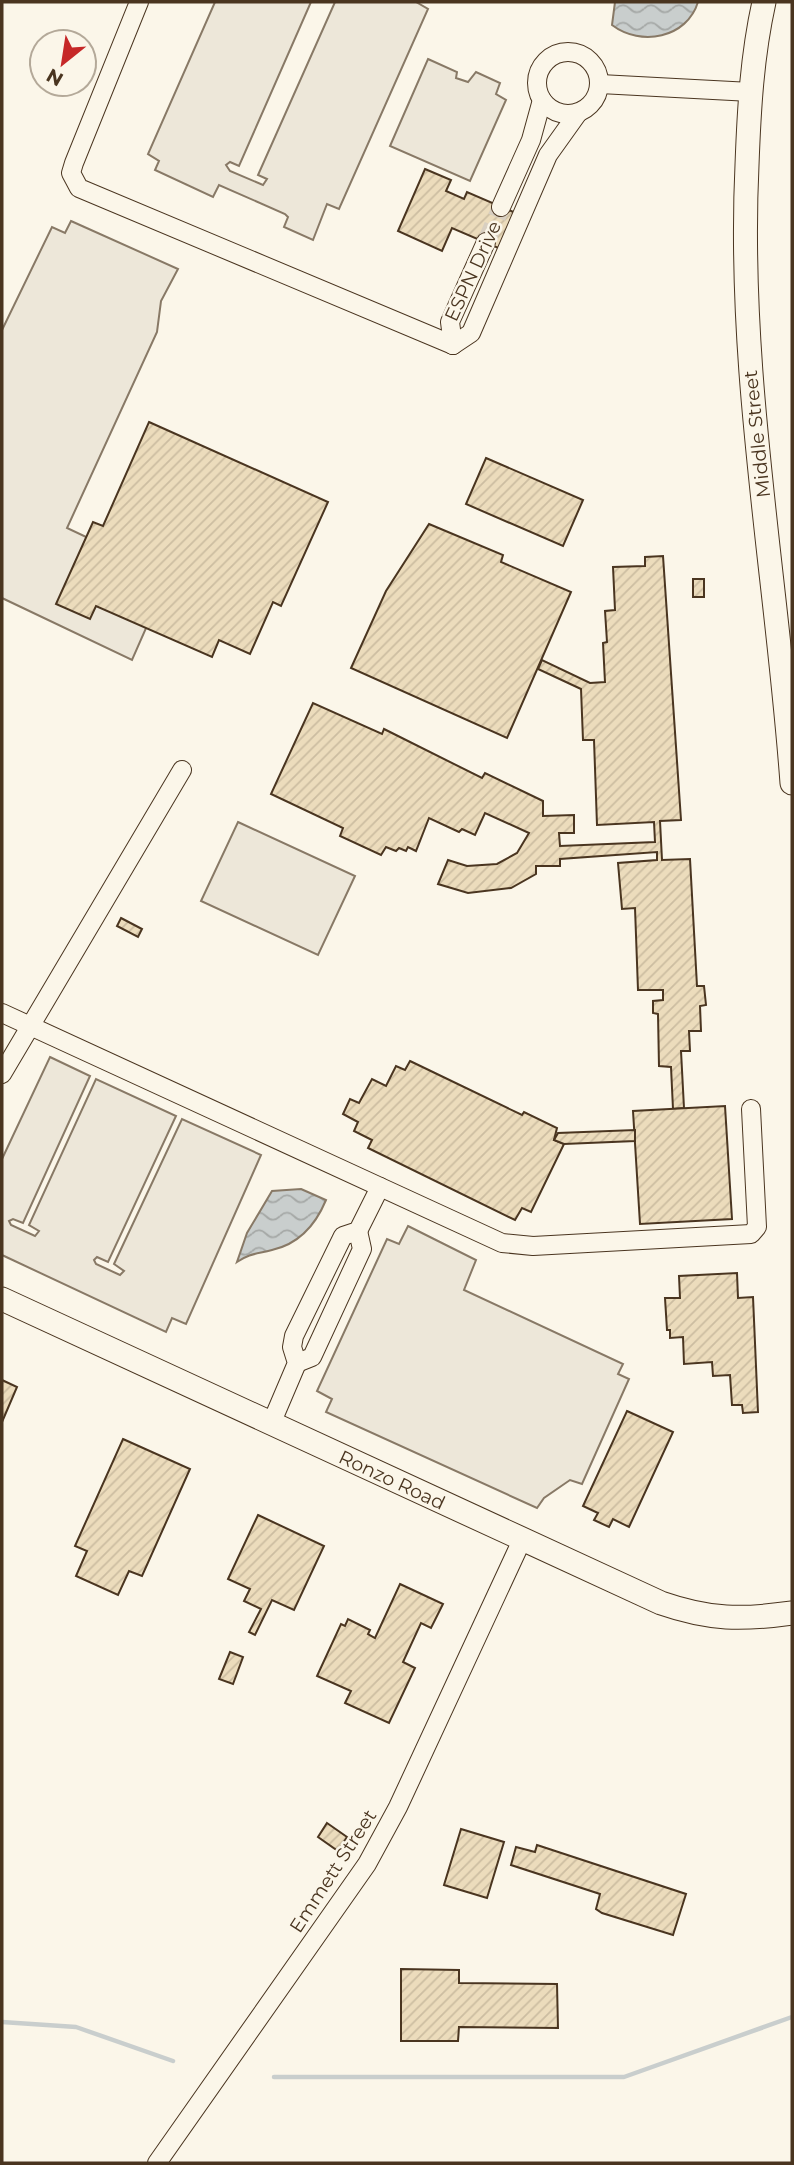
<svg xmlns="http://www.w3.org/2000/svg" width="794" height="2165" font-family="Montserrat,sans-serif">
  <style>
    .parking { fill: #ede7d9; stroke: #887966; stroke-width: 2 }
    .water { fill: url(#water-waves); stroke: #887966; stroke-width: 2 }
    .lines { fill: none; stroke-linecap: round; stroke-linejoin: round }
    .stream { stroke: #c9cecd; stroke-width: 4.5 }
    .building { fill: url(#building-hatch); stroke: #4a3520; stroke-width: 2 }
    .minor-tunnel { stroke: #d8cfc1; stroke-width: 18; stroke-dasharray: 18 9; stroke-linecap: butt }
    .minor-casing { stroke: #4a3520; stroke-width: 20 }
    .major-casing { stroke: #4a3520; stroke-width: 25 }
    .minor { stroke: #fbf6e9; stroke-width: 18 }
    .major { stroke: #fbf6e9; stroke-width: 23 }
    .labels { text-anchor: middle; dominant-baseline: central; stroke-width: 5; stroke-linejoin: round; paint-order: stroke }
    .street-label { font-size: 19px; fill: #4a3520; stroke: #fbf6e9 }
  </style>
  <defs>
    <pattern id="water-waves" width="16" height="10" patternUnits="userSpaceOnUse" patternTransform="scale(1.75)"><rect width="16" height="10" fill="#c9cecd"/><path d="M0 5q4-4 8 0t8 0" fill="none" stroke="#a5a8a6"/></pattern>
    <pattern id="building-hatch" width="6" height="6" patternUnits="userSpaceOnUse" patternTransform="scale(1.75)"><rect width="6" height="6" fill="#ecdcbc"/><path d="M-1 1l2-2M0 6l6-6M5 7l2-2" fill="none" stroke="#ccbda1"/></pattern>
  </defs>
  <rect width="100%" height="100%" fill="#fbf6e9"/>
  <g class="parking">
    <polygon points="215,2 311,2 239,166 230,162 226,165 230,171 263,185 267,179 258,175 335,2 416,2 428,9 339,209 327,204 313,240 284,227 288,217 285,214 219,185 213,197 155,170 159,161 148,154"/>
    <polygon points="428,59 457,72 456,78 468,82 476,72 500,83 496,94 506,100 470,181 390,146"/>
    <polygon points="71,221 178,269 161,301 157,332 67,528 169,576 132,660 2,598 2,330 52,227 65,233"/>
    <polygon points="238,822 355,876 318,955 201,901"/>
    <polygon points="50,1057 90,1076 23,1223 13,1219 9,1221 11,1225 35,1236 39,1231 29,1225 96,1079 176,1116 108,1262 97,1257 94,1260 96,1264 120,1275 124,1271 114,1264 182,1119 261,1155 186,1324 172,1318 166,1332 2,1255 2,1159"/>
    <polygon points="408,1226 476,1260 464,1290 623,1364 618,1374 629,1379 582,1484 570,1480 544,1498 537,1508 326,1412 332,1399 317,1391 387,1239 399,1244"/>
  </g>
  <g class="water">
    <path d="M615,2H698C687,38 641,47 612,25Z"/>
    <path d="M301,1189L326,1200C316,1224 299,1244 272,1250C257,1254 250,1253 237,1262L247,1233L272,1191Z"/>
  </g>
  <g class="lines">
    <g class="stream">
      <polyline points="2,2022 76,2027 173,2061"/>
      <polyline points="274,2077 624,2077 792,2017"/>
    </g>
  </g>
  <g class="building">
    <polygon points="425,169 451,180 446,191 464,199 467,192 518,214 503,250 452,228 442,251 398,231"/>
    <polygon points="149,422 328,502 281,606 273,602 250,654 219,640 212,657 96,606 90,619 56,604 93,522 103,526"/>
    <polygon points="486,458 583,500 563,546 466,504"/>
    <polygon points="429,524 503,555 501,562 571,592 507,738 351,668 386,591"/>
    <polygon points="663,556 681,820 660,821 662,860 690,859 697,986 704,986 706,1005 700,1006 701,1031 689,1031 690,1051 681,1051 684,1108 673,1109 671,1067 659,1066 658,1014 653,1013 653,1001 663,1000 663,990 638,990 635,908 622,909 618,863 657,860 657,852 560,859 560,866 536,866 536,874 511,888 468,893 438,884 448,860 467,866 497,864 517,853 529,833 485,813 475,835 462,829 459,832 429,818 416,851 408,847 406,851 399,848 396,851 386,847 381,855 340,836 343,828 271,794 313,703 382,734 384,729 482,778 485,773 543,801 543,816 574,815 574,833 559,833 560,846 655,842 654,822 597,825 594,740 583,740 581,689 538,669 542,660 590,683 605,682 603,643 607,642 605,611 615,610 613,567 645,566 645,557"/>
    <rect x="693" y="579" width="11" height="18"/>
    <polygon points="121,918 142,929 138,937 117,926"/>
    <polygon points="410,1061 522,1115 524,1112 557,1128 554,1140 564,1144 531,1212 522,1208 515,1220 368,1148 372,1140 354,1131 358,1122 343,1114 350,1099 359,1103 372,1079 386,1086 396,1066 405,1070"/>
    <polygon points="725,1106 732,1219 640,1224 633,1111"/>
    <polygon points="635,1130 635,1141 564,1144 554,1140 558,1133"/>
    <polygon points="737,1273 738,1298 753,1297 758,1412 743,1413 742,1405 732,1405 730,1375 713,1376 712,1362 684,1364 683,1337 670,1338 670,1330 667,1330 665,1298 680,1298 679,1276"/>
    <polygon points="2,1380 17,1387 2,1422"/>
    <polygon points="627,1411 673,1432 629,1527 613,1519 609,1527 594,1520 598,1513 583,1506"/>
    <polygon points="123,1439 190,1469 142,1576 129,1571 118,1595 76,1576 87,1551 75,1546"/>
    <polygon points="258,1515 324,1546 294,1610 272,1600 255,1635 249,1632 261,1609 244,1601 250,1589 228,1579"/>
    <polygon points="400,1584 443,1604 431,1628 421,1623 403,1662 415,1668 389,1723 345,1703 351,1691 317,1676 341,1624 345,1626 348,1619 370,1630 368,1634 375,1638"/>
    <polygon points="230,1652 243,1657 233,1684 219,1679"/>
    <polygon points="327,1823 347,1837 338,1851 318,1837"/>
    <polygon points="461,1829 504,1842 487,1898 444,1885"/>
    <polygon points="537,1845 686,1894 673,1935 602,1913 596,1909 600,1894 511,1865 516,1847 535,1852"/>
    <polygon points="401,1969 459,1970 459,1983 557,1984 558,2028 459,2027 458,2041 401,2041"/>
  </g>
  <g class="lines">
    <polyline class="minor-tunnel" points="486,242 501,207"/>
    <g class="minor-casing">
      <g id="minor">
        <polyline points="139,2 74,163 71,173 79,188 453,345"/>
        <circle cx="568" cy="83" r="31"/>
        <polyline points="600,84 751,92"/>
        <polyline points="501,207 531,140 542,100"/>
        <polyline points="453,345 471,333 548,155 578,113"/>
        <polyline points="453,345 450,322 486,242"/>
        <polyline points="2,1013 502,1243 533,1246 751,1234 757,1227 751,1109"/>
        <polyline points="2,1074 182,770"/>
        <polyline points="297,1363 312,1357 362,1249 358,1231"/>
        <polyline points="271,1424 297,1363 292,1347 294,1336 343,1236 358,1231 380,1187"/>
        <polyline points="157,2163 367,1864 398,1807 522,1540"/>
      </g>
    </g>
    <g class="major-casing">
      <g id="major">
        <path d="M764,2C752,56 749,110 747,165C737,372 777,577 792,783"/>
        <path d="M2,1299L661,1603C710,1620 742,1620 792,1613"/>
      </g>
    </g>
    <use href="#minor" class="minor"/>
    <use href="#major" class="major"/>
  </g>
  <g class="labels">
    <g class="street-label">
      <text transform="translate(473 271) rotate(-65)">ESPN Drive</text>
      <text transform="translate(757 434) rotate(-96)">Middle Street</text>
      <text transform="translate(392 1480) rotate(25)">Ronzo Road</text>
      <text transform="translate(333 1871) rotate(-57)">Emmett Street</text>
    </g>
  </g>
  <rect width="794" height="2165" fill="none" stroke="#4a3520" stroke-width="7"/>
  <g transform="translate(63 63) rotate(210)"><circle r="33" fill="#fbf6e9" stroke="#b4a999" stroke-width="2"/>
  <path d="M0-5L12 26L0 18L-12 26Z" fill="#c62828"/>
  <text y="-10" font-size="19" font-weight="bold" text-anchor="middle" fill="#4a3520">N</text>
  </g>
</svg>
